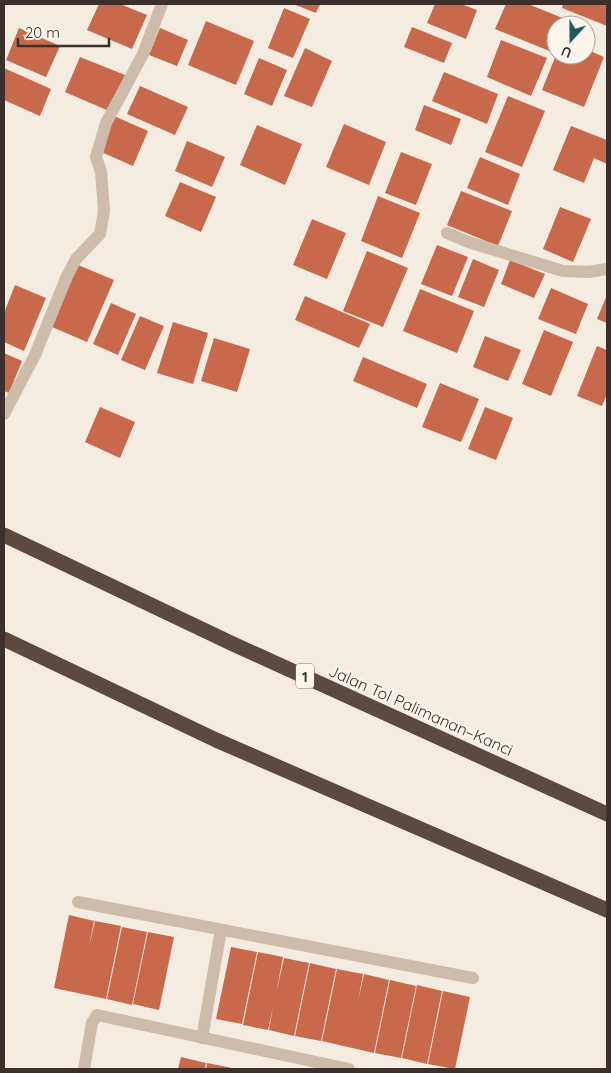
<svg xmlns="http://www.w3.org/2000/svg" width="611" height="1073" font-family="Quicksand,sans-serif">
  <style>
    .building { fill: #c8694b }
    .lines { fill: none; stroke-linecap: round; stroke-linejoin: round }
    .minor { stroke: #cdbbac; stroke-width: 12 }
    .motorway { stroke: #5c4a42; stroke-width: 15 }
    .labels { text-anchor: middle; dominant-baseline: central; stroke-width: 5; stroke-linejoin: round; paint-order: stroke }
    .shield { fill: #fbf5ee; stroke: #756b66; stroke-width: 1 }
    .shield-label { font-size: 15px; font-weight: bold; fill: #3b302b }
    .street-label { font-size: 16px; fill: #3b302b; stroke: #fbf5ee }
  </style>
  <rect width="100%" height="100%" fill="#f4ebe1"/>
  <g class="building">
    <polygon points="99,4 120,4 147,15 132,49 87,30"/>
    <polygon points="293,4 320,4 316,13"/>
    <polygon points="435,4 461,4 477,10 466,39 427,23"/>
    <polygon points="506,4 528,4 565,19 563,25 556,25 556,41 552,52 495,29"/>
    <polygon points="563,4 607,4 607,26 562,8"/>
    <polygon points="284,8 310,19 293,58 268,48"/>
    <polygon points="206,21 254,41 236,85 188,65"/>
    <polygon points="412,27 452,43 444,63 404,47"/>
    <polygon points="19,28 60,46 46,77 6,60"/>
    <polygon points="160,28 188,40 177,66 149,55"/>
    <polygon points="501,40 547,58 531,96 487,77"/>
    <polygon points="305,48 332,61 312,107 284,96"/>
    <polygon points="586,49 604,57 584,107 542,90 556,55 586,55"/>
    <polygon points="80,57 125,75 109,111 65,92"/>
    <polygon points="259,58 287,70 272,106 244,94"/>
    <polygon points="4,68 51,89 40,116 4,100"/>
    <polygon points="444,72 498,94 487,124 432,101"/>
    <polygon points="140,86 188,107 175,135 127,114"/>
    <polygon points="508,96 545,111 522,167 485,152"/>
    <polygon points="424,105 461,119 451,145 415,130"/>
    <polygon points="114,116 148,131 133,166 99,151"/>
    <polygon points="344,124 386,142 369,185 326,167"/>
    <polygon points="257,125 302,144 285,185 240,165"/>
    <polygon points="571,126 607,140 607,164 594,158 584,183 553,170"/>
    <polygon points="187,141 225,157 212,187 175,171"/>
    <polygon points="401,152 432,164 416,205 385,193"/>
    <polygon points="480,157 520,174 508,205 467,188"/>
    <polygon points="180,182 216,197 201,232 165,216"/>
    <polygon points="461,191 512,211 498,246 447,225"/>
    <polygon points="378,196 420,213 402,258 361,241"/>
    <polygon points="560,207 591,219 573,262 543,249"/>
    <polygon points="312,219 346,233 327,279 293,265"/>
    <polygon points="437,245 468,257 452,296 421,284"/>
    <polygon points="367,251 408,268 383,327 343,311"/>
    <polygon points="473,259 499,270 484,307 458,297"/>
    <polygon points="510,260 545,274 534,298 501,284"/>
    <polygon points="78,265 114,280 87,342 52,327"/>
    <polygon points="15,285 46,298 24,351 4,342 4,313"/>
    <polygon points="551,288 588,304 576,334 538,319"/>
    <polygon points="420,289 474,311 457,353 403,331"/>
    <polygon points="607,295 607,323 597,319"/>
    <polygon points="305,296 370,324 359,348 295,320"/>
    <polygon points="111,303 136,314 118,355 93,344"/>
    <polygon points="140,316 164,326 145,370 121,360"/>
    <polygon points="173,322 208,333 193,384 157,373"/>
    <polygon points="544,330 573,342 551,396 522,384"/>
    <polygon points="485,336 521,350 508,381 473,367"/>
    <polygon points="214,338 250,349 237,392 201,381"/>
    <polygon points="597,346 607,350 607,394 602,406 577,396"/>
    <polygon points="4,353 22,361 9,393 4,391"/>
    <polygon points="363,357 427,384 417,408 353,381"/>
    <polygon points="440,383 479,399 461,442 422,427"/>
    <polygon points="100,407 135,422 120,458 85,442"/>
    <polygon points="485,407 513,418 496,460 468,449"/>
    <polygon points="69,915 94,921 89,947 95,921 121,926 106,999 54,988"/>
    <polygon points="122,927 147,932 132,1005 107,999"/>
    <polygon points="148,932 174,937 159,1010 133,1004"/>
    <polygon points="231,947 257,952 242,1024 216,1019"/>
    <polygon points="258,952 283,957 276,994 284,958 309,963 294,1036 269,1030 273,1007 268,1030 243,1025"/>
    <polygon points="310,963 336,969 321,1041 295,1036"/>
    <polygon points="337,969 363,974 358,1001 364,974 389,980 374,1053 322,1041"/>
    <polygon points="390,980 416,986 401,1058 375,1053"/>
    <polygon points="417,985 442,991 427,1064 402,1058"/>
    <polygon points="443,991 470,997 455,1069 428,1064"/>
    <polygon points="181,1057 206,1063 205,1069 178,1069"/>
    <polygon points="207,1063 232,1068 232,1069 206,1069"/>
  </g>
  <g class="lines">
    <g class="minor">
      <polyline points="447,233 468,242 563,271 588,272 607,269"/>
      <polyline points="4,414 35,355 66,278 76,259 100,234 104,211 101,172 96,157 106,123 143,54 162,4"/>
      <polyline points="78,902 473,978"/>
      <polyline points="202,1038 221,930"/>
      <polyline points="84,1069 92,1023 97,1015 349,1069"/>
    </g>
    <g class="motorway">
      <polyline points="4,535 233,644 607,814"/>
      <polyline points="4,639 216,740 607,910"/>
    </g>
  </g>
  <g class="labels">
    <rect class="shield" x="296" y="663.5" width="18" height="25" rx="4"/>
    <g class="shield-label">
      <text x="305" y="676">1</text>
    </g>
    <g class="street-label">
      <text transform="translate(421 710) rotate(24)">Jalan Tol Palimanan–Kanci</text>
    </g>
  </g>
  <rect width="611" height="1073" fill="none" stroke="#3b302b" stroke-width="10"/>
  <g transform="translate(571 40) rotate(201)"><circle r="24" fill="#fbf5ee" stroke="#aea6a0"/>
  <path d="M0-4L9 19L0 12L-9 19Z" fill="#1f5a5e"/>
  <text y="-8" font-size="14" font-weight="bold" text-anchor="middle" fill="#3b302b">U</text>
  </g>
  <path d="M18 38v8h91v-8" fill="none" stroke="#3b302b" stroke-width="2.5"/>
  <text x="25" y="38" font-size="15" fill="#3b302b" stroke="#fbf5ee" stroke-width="4" paint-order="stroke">20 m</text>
</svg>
